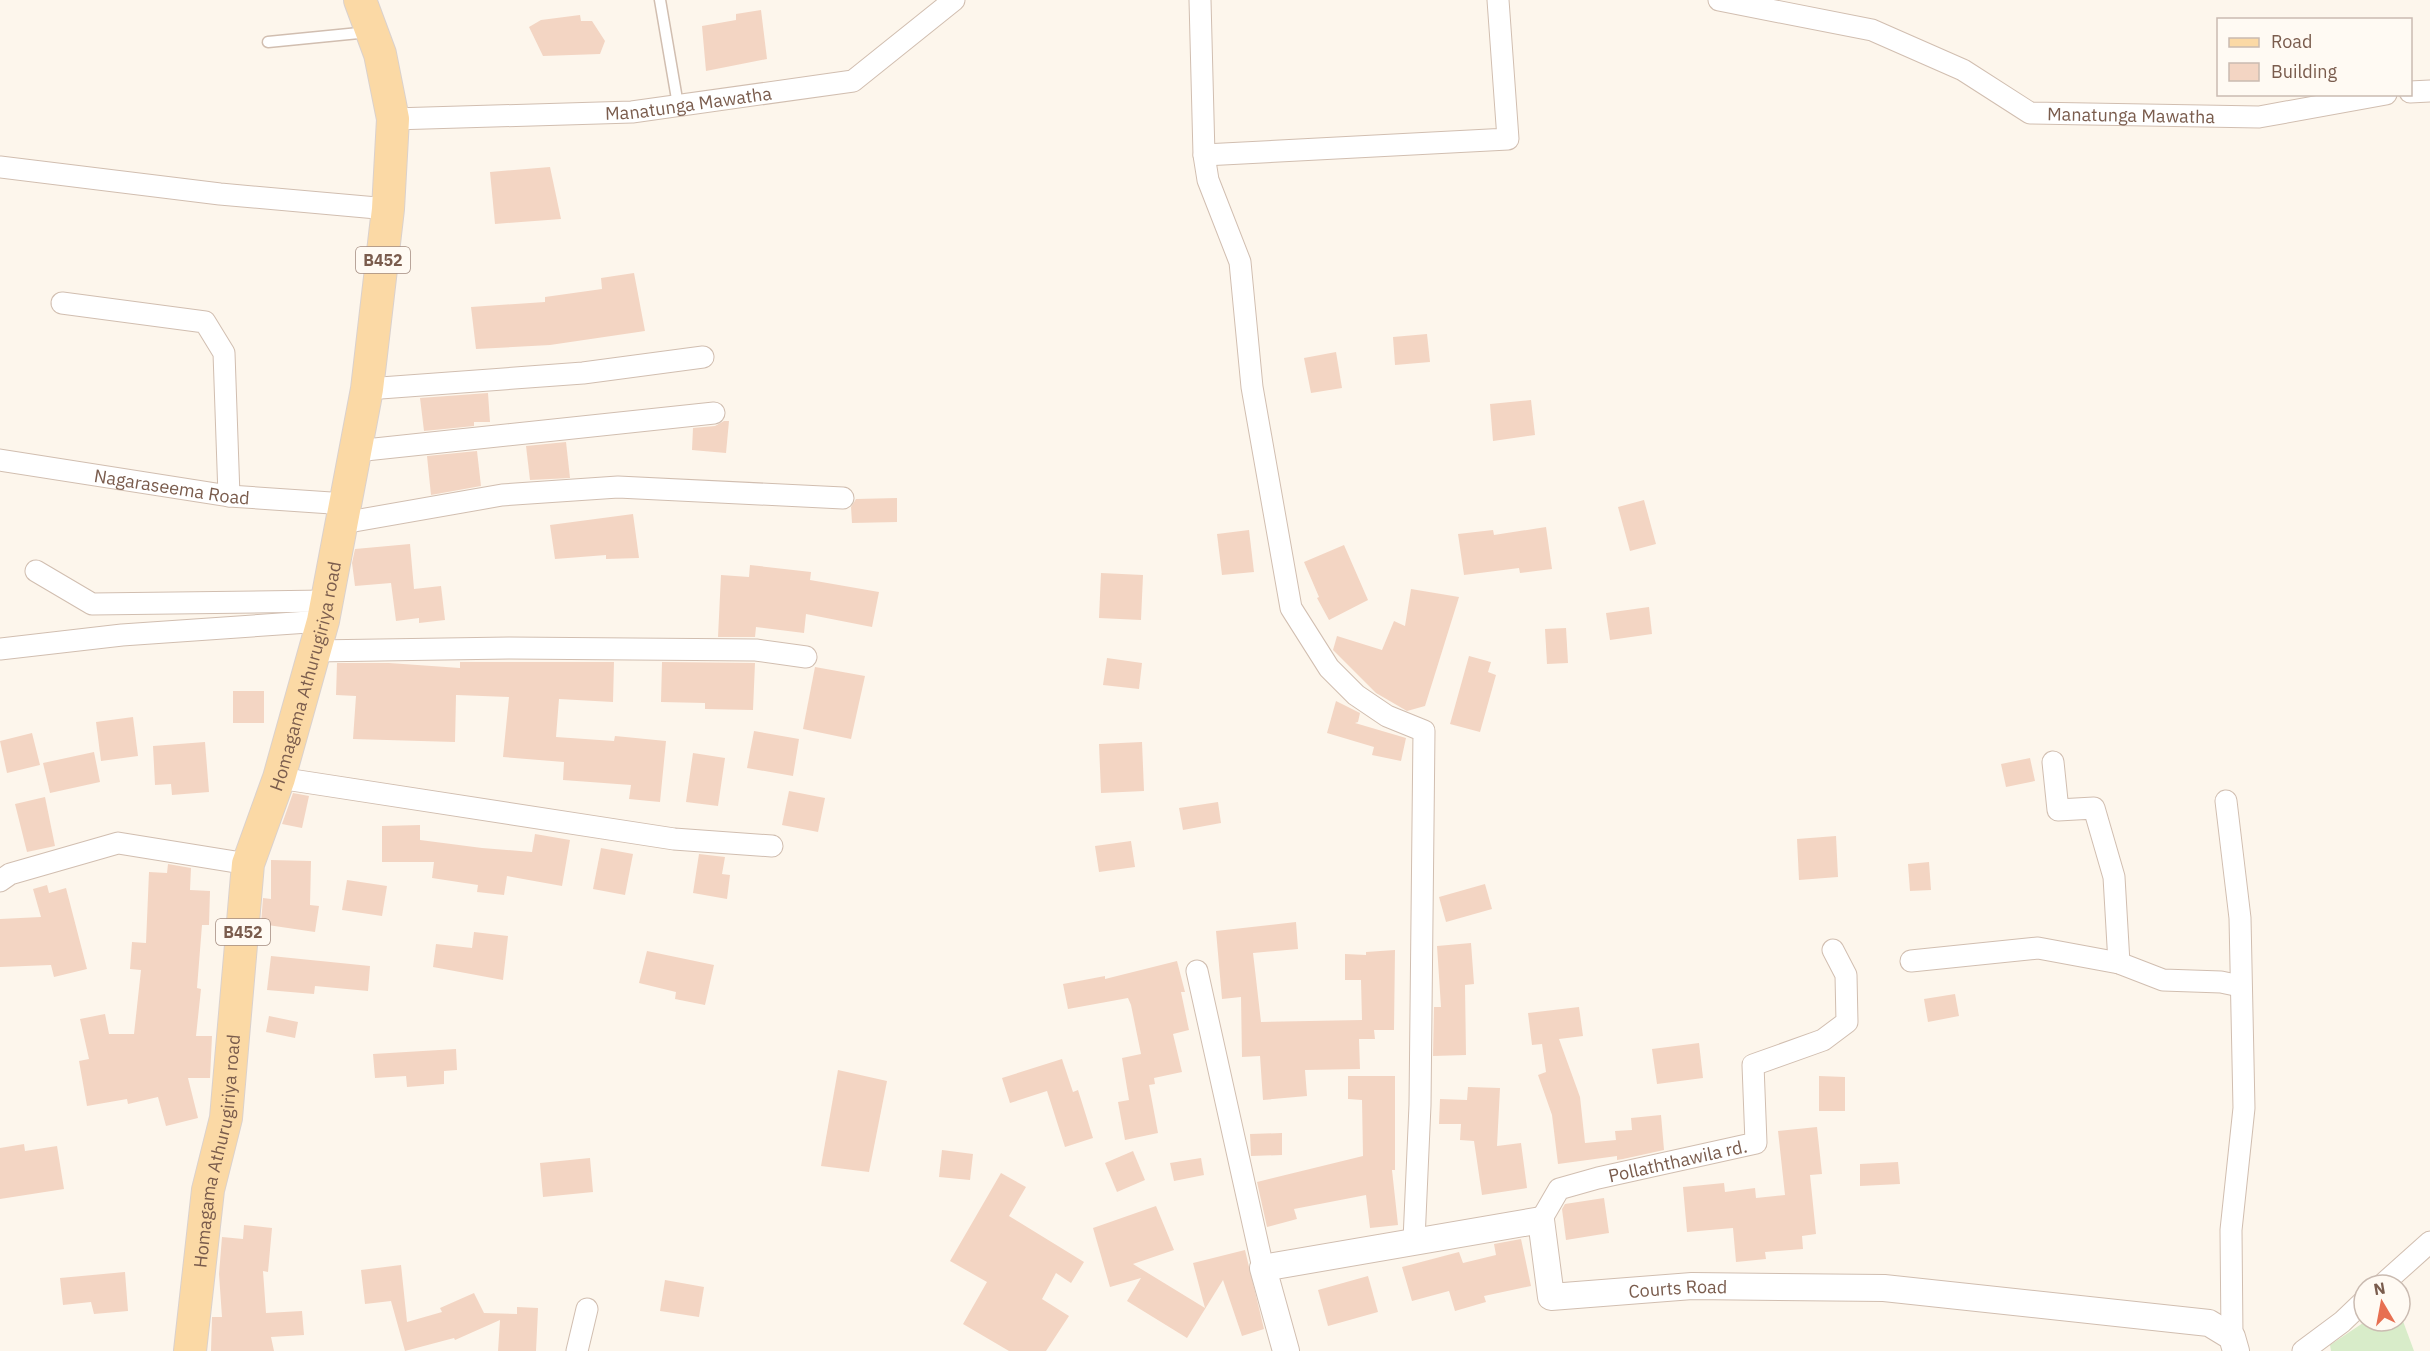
<svg xmlns="http://www.w3.org/2000/svg" width="2430" height="1351" font-family="'IBM Plex Sans',sans-serif">
  <style>
    .green { fill: #d8ecc9 }
    .building { fill: #f3d5c3 }
    .lines { fill: none; stroke-linecap: round; stroke-linejoin: round }
    .service-casing { stroke: #d1beb0; stroke-width: 13 }
    .minor-casing { stroke: #d1beb0; stroke-width: 23 }
    .tertiary-casing { stroke: #d1beb0; stroke-width: 28 }
    .primary-casing { stroke: #dad1cd; stroke-width: 34 }
    .service { stroke: #fff; stroke-width: 10 }
    .minor { stroke: #fff; stroke-width: 21 }
    .tertiary { stroke: #fff; stroke-width: 26 }
    .primary { stroke: #fbd9a5; stroke-width: 32 }
    .labels { text-anchor: middle; dominant-baseline: central; stroke-width: 6; stroke-linejoin: round; paint-order: stroke }
    .shield { fill: #fffaf3; stroke: #a28b7f; stroke-width: 1.5 }
    .shield-label { font-size: 16px; font-weight: bold; fill: #7a5c4d }
    .street-label { font-size: 18px; fill: #7a5c4d; stroke: #fffaf3 }
  </style>
  <rect width="100%" height="100%" fill="#fdf6ec"/>
  <polygon class="green" points="2400,1313 2414,1351 2331,1351 2330,1345 2366,1321 2400,1321"/>
  <g class="building">
    <polygon points="761,10 767,59 706,71 702,26 736,20 736,14"/>
    <polygon points="580,15 581,21 592,21 605,41 600,54 543,56 529,27 541,20"/>
    <polygon points="550,167 561,219 495,224 490,172"/>
    <polygon points="634,273 645,331 550,345 476,349 471,307 545,302 545,297 602,289 601,278"/>
    <polygon points="1427,334 1430,362 1395,365 1393,337"/>
    <polygon points="1336,352 1342,388 1311,393 1304,358"/>
    <polygon points="488,393 490,422 474,422 474,426 424,431 420,398"/>
    <polygon points="1531,400 1535,435 1493,441 1490,404"/>
    <polygon points="724,421 729,421 726,453 692,450 693,428 715,426"/>
    <polygon points="566,442 570,478 530,480 526,446"/>
    <polygon points="477,451 481,486 431,495 427,456"/>
    <polygon points="897,498 897,522 852,523 851,507 856,499"/>
    <polygon points="1644,500 1656,544 1630,551 1618,507"/>
    <polygon points="633,514 639,558 606,559 606,555 555,559 550,525"/>
    <polygon points="1546,527 1552,569 1520,573 1519,568 1464,575 1458,534 1493,530 1494,535"/>
    <polygon points="1249,530 1254,572 1222,575 1217,534"/>
    <polygon points="410,544 414,589 441,586 445,620 419,623 419,618 396,621 391,583 355,586 352,563 355,549"/>
    <polygon points="1344,545 1368,600 1329,620 1317,598 1319,597 1304,562"/>
    <polygon points="750,565 811,572 810,580 879,592 872,627 806,614 804,633 756,627 755,637 718,637 721,575 749,577"/>
    <polygon points="1101,573 1143,575 1141,620 1099,618"/>
    <polygon points="1411,589 1459,597 1425,706 1407,711 1376,693 1333,650 1337,636 1382,650 1394,621 1405,626"/>
    <polygon points="1649,607 1652,634 1610,640 1606,613"/>
    <polygon points="1566,628 1568,663 1547,664 1545,629"/>
    <polygon points="1469,656 1491,662 1488,672 1496,675 1480,732 1450,724"/>
    <polygon points="1107,658 1142,663 1139,689 1103,685"/>
    <polygon points="460,662 614,662 613,702 559,699 556,737 614,741 615,736 666,741 660,802 629,799 631,785 563,780 564,762 503,757 509,697 456,695 455,742 353,739 356,696 336,695 337,663 389,663 460,668"/>
    <polygon points="662,662 755,663 753,710 705,709 705,703 661,702"/>
    <polygon points="815,667 865,676 851,739 803,729"/>
    <rect x="233" y="691" width="31" height="32"/>
    <polygon points="1336,701 1360,713 1358,722 1355,723 1406,738 1401,761 1372,755 1374,747 1327,733"/>
    <polygon points="133,717 138,756 101,761 96,722"/>
    <polygon points="754,731 799,739 793,776 747,768"/>
    <polygon points="32,733 40,765 7,773 0,741"/>
    <polygon points="205,742 209,792 172,795 171,784 155,785 153,746"/>
    <polygon points="1142,742 1144,791 1101,793 1099,744"/>
    <polygon points="94,752 100,782 50,793 43,763"/>
    <polygon points="693,753 725,758 718,806 686,802"/>
    <polygon points="2030,758 2035,781 2006,787 2001,764"/>
    <polygon points="789,791 825,798 818,832 782,825"/>
    <polygon points="293,793 309,796 302,828 282,824"/>
    <polygon points="45,797 55,846 27,852 15,804"/>
    <polygon points="1218,802 1221,823 1183,830 1179,808"/>
    <polygon points="420,825 420,840 482,848 532,852 535,834 570,840 562,886 507,876 504,895 477,892 478,885 432,878 434,862 382,862 382,826"/>
    <polygon points="1836,836 1838,877 1799,880 1797,839"/>
    <polygon points="1131,841 1135,867 1099,872 1095,846"/>
    <polygon points="601,848 633,854 625,895 593,889"/>
    <polygon points="699,854 725,857 722,874 730,875 727,899 693,893"/>
    <polygon points="271,860 311,861 310,905 319,906 315,932 261,924 263,898 271,899"/>
    <polygon points="1929,862 1931,890 1910,891 1908,864"/>
    <polygon points="168,864 191,868 190,890 210,891 209,925 202,925 197,988 201,989 196,1036 212,1036 210,1078 188,1078 198,1118 166,1126 158,1097 128,1104 127,1099 87,1106 79,1061 89,1059 80,1019 105,1014 109,1034 134,1034 141,970 130,969 132,942 146,943 149,872 167,873"/>
    <polygon points="347,880 387,886 382,916 342,910"/>
    <polygon points="1485,884 1492,909 1446,922 1439,897"/>
    <polygon points="47,885 49,893 66,888 87,969 54,977 51,965 0,967 0,919 41,917 33,889"/>
    <polygon points="1296,922 1298,949 1253,953 1261,1022 1362,1020 1361,980 1345,980 1345,954 1366,955 1366,952 1395,950 1394,1030 1374,1030 1375,1039 1359,1039 1360,1069 1305,1070 1307,1096 1263,1100 1260,1056 1242,1057 1241,997 1222,999 1216,931"/>
    <polygon points="474,932 508,936 503,980 433,967 436,944 472,948"/>
    <polygon points="1471,943 1474,984 1465,985 1466,1055 1433,1056 1434,1007 1441,1007 1437,946"/>
    <polygon points="647,951 714,965 705,1005 675,999 676,992 639,983"/>
    <polygon points="271,956 370,966 368,991 315,986 314,994 267,990"/>
    <polygon points="1177,961 1185,992 1181,992 1189,1030 1173,1034 1182,1072 1154,1078 1155,1084 1149,1085 1158,1133 1125,1140 1118,1102 1129,1100 1122,1058 1141,1054 1131,1005 1128,998 1068,1009 1063,984 1105,976 1105,979"/>
    <polygon points="1955,994 1959,1016 1928,1022 1924,999"/>
    <polygon points="1579,1007 1583,1036 1559,1039 1580,1097 1585,1143 1616,1140 1615,1131 1632,1130 1631,1118 1661,1115 1664,1150 1623,1159 1617,1160 1617,1156 1558,1164 1552,1115 1538,1075 1546,1072 1542,1044 1532,1045 1528,1013"/>
    <polygon points="269,1016 298,1022 295,1038 266,1032"/>
    <polygon points="1699,1043 1703,1078 1657,1084 1652,1049"/>
    <polygon points="456,1049 457,1070 444,1071 444,1084 407,1087 406,1076 375,1078 373,1054"/>
    <polygon points="1062,1059 1073,1092 1078,1090 1093,1138 1065,1147 1047,1091 1010,1103 1002,1078"/>
    <polygon points="838,1070 887,1081 869,1172 821,1166"/>
    <polygon points="1348,1076 1395,1076 1395,1170 1392,1170 1398,1225 1370,1228 1366,1195 1294,1209 1297,1219 1267,1227 1257,1182 1363,1156 1362,1100 1348,1099"/>
    <polygon points="1819,1076 1845,1077 1845,1111 1819,1111"/>
    <polygon points="1468,1087 1500,1088 1497,1146 1521,1143 1527,1188 1482,1195 1474,1141 1460,1140 1461,1124 1439,1124 1440,1099 1467,1100"/>
    <polygon points="1817,1127 1822,1174 1810,1175 1816,1234 1802,1236 1803,1249 1765,1252 1766,1259 1736,1262 1733,1228 1687,1232 1683,1187 1724,1183 1725,1192 1755,1188 1756,1198 1785,1195 1778,1131"/>
    <polygon points="1282,1133 1282,1155 1251,1156 1250,1134"/>
    <polygon points="24,1144 25,1151 57,1146 64,1189 0,1199 0,1148"/>
    <polygon points="942,1150 973,1154 970,1180 939,1177"/>
    <polygon points="1133,1151 1145,1180 1117,1192 1105,1163"/>
    <polygon points="590,1158 593,1192 543,1197 540,1163"/>
    <polygon points="1201,1158 1204,1175 1174,1181 1170,1163"/>
    <polygon points="1898,1162 1900,1184 1860,1186 1860,1164"/>
    <polygon points="1001,1173 1026,1187 1009,1216 1084,1262 1071,1283 1056,1273 1042,1299 1069,1316 1046,1351 1009,1351 963,1324 987,1282 950,1261"/>
    <polygon points="1604,1198 1609,1233 1566,1240 1562,1209 1565,1204"/>
    <polygon points="1156,1206 1174,1250 1133,1264 1205,1308 1193,1263 1245,1250 1264,1329 1242,1336 1223,1280 1187,1338 1127,1301 1141,1278 1110,1287 1093,1228"/>
    <polygon points="244,1225 272,1228 268,1272 263,1271 266,1313 302,1311 304,1335 271,1337 274,1351 211,1351 212,1317 222,1317 219,1274 222,1237 243,1239"/>
    <polygon points="1521,1239 1531,1286 1484,1296 1486,1302 1455,1311 1449,1291 1412,1301 1402,1267 1459,1252 1463,1263 1496,1255 1494,1244"/>
    <polygon points="401,1265 407,1322 442,1312 440,1308 474,1293 484,1313 517,1314 517,1307 538,1308 536,1351 498,1351 500,1320 455,1340 454,1338 405,1351 391,1301 365,1304 361,1270"/>
    <polygon points="125,1272 128,1311 94,1314 91,1302 63,1305 60,1278"/>
    <polygon points="1368,1276 1378,1312 1328,1326 1318,1290"/>
    <polygon points="665,1280 704,1287 699,1317 660,1311"/>
  </g>
  <g class="lines">
    <g class="service-casing">
      <g id="service">
        <polyline points="660,0 678,105"/>
        <polyline points="268,42 369,32"/>
      </g>
    </g>
    <g class="minor-casing">
      <g id="minor">
        <polyline points="1200,0 1204,155 1208,180 1240,262 1252,387 1291,608 1329,668 1356,695 1387,716 1424,731 1420,1105 1414,1240"/>
        <path id="s1" d="M1719,0L1872,30L1963,70L2030,113L2259,117L2386,94"/>
        <polyline points="2410,92 2430,91"/>
        <path id="s2" d="M393,119L632,112L853,81L954,0"/>
        <polyline points="1204,155 1508,139 1498,0"/>
        <polyline points="0,167 220,194 388,209"/>
        <polyline points="62,303 205,322 224,353 229,496"/>
        <polyline points="367,389 583,373 703,357"/>
        <polyline points="356,451 714,413"/>
        <path id="s3" d="M0,460L229,496L346,504"/>
        <polyline points="343,523 502,495 618,487 843,498"/>
        <polyline points="36,571 92,604 326,601"/>
        <polyline points="0,649 122,635 323,621"/>
        <polyline points="315,651 509,648 756,650 806,657"/>
        <polyline points="2053,762 2058,810 2094,808 2114,877 2119,963"/>
        <polyline points="279,778 674,839 772,846"/>
        <polyline points="2226,801 2240,918 2244,1108 2231,1230 2232,1337"/>
        <polyline points="0,881 10,874 118,843 248,864"/>
        <polyline points="1911,961 2038,948 2119,963 2163,980 2221,982 2240,986"/>
        <polyline points="1197,971 1263,1268"/>
        <path id="s4" d="M1541,1220L1559,1189L1598,1178L1756,1143L1753,1065L1823,1040L1847,1022L1846,975L1833,950"/>
        <polyline points="2382,1285 2430,1242"/>
        <polyline points="577,1351 587,1309"/>
        <polyline points="2303,1351 2342,1322 2364,1301"/>
      </g>
    </g>
    <g class="tertiary-casing">
      <g id="tertiary">
        <path id="s5" d="M1286,1351L1263,1268L1541,1220L1551,1297L1692,1286L1884,1288L2209,1323L2232,1337L2236,1351"/>
      </g>
    </g>
    <g class="primary-casing">
      <g id="primary">
        <path id="s6" d="M190,1351L208,1190L226,1118L248,864L279,778L323,621L367,389L388,209L393,119L380,54L360,0"/>
      </g>
    </g>
    <use href="#service" class="service"/>
    <use href="#minor" class="minor"/>
    <use href="#tertiary" class="tertiary"/>
    <use href="#primary" class="primary"/>
  </g>
  <g class="labels">
    <g class="shield">
      <rect x="356" y="247" width="54" height="26" rx="4.5"/>
      <rect x="216" y="919" width="54" height="26" rx="4.5"/>
    </g>
    <g class="shield-label">
      <text x="383" y="260">B452</text>
      <text x="243" y="932">B452</text>
    </g>
    <g class="street-label">
      <text stroke="none"><textPath href="#s2" startOffset="296">Manatunga Mawatha</textPath></text>
      <text stroke="none"><textPath href="#s1" startOffset="436">Manatunga Mawatha</textPath></text>
      <text stroke="none"><textPath href="#s3" startOffset="174">Nagaraseema Road</textPath></text>
      <text stroke="none"><textPath href="#s6" startOffset="688">Homagama Athurugiriya road</textPath></text>
      <text stroke="none"><textPath href="#s6" startOffset="202">Homagama Athurugiriya road</textPath></text>
      <text stroke="none"><textPath href="#s4" startOffset="158">Pollaththawila rd.</textPath></text>
      <text stroke="none"><textPath href="#s5" startOffset="573">Courts Road</textPath></text>
    </g>
  </g>
  <rect x="2217" y="18" width="195" height="78" fill="#fffaf3" stroke="#cabbb1" stroke-width="1.5"/>
  <rect x="2229" y="38" width="30" height="9" fill="#fbd9a5" stroke="#cabbb1" stroke-width="1.5"/>
  <text x="2271" y="48" font-size="18" fill="#7a5c4d">Road</text>
  <rect x="2229" y="63" width="30" height="18" fill="#f3d5c3" stroke="#cabbb1" stroke-width="1.5"/>
  <text x="2271" y="78" font-size="18" fill="#7a5c4d">Building</text>
  <g transform="translate(2382 1303) rotate(350)"><circle r="28" fill="#fffaf3" stroke="#cabbb1" stroke-width="1.5"/>
  <path d="M0-4.5L10 22L0 15L-10 22Z" fill="#e76f51"/>
  <text y="-9" font-size="16" font-weight="bold" text-anchor="middle" fill="#7a5c4d">N</text>
  </g>
</svg>
